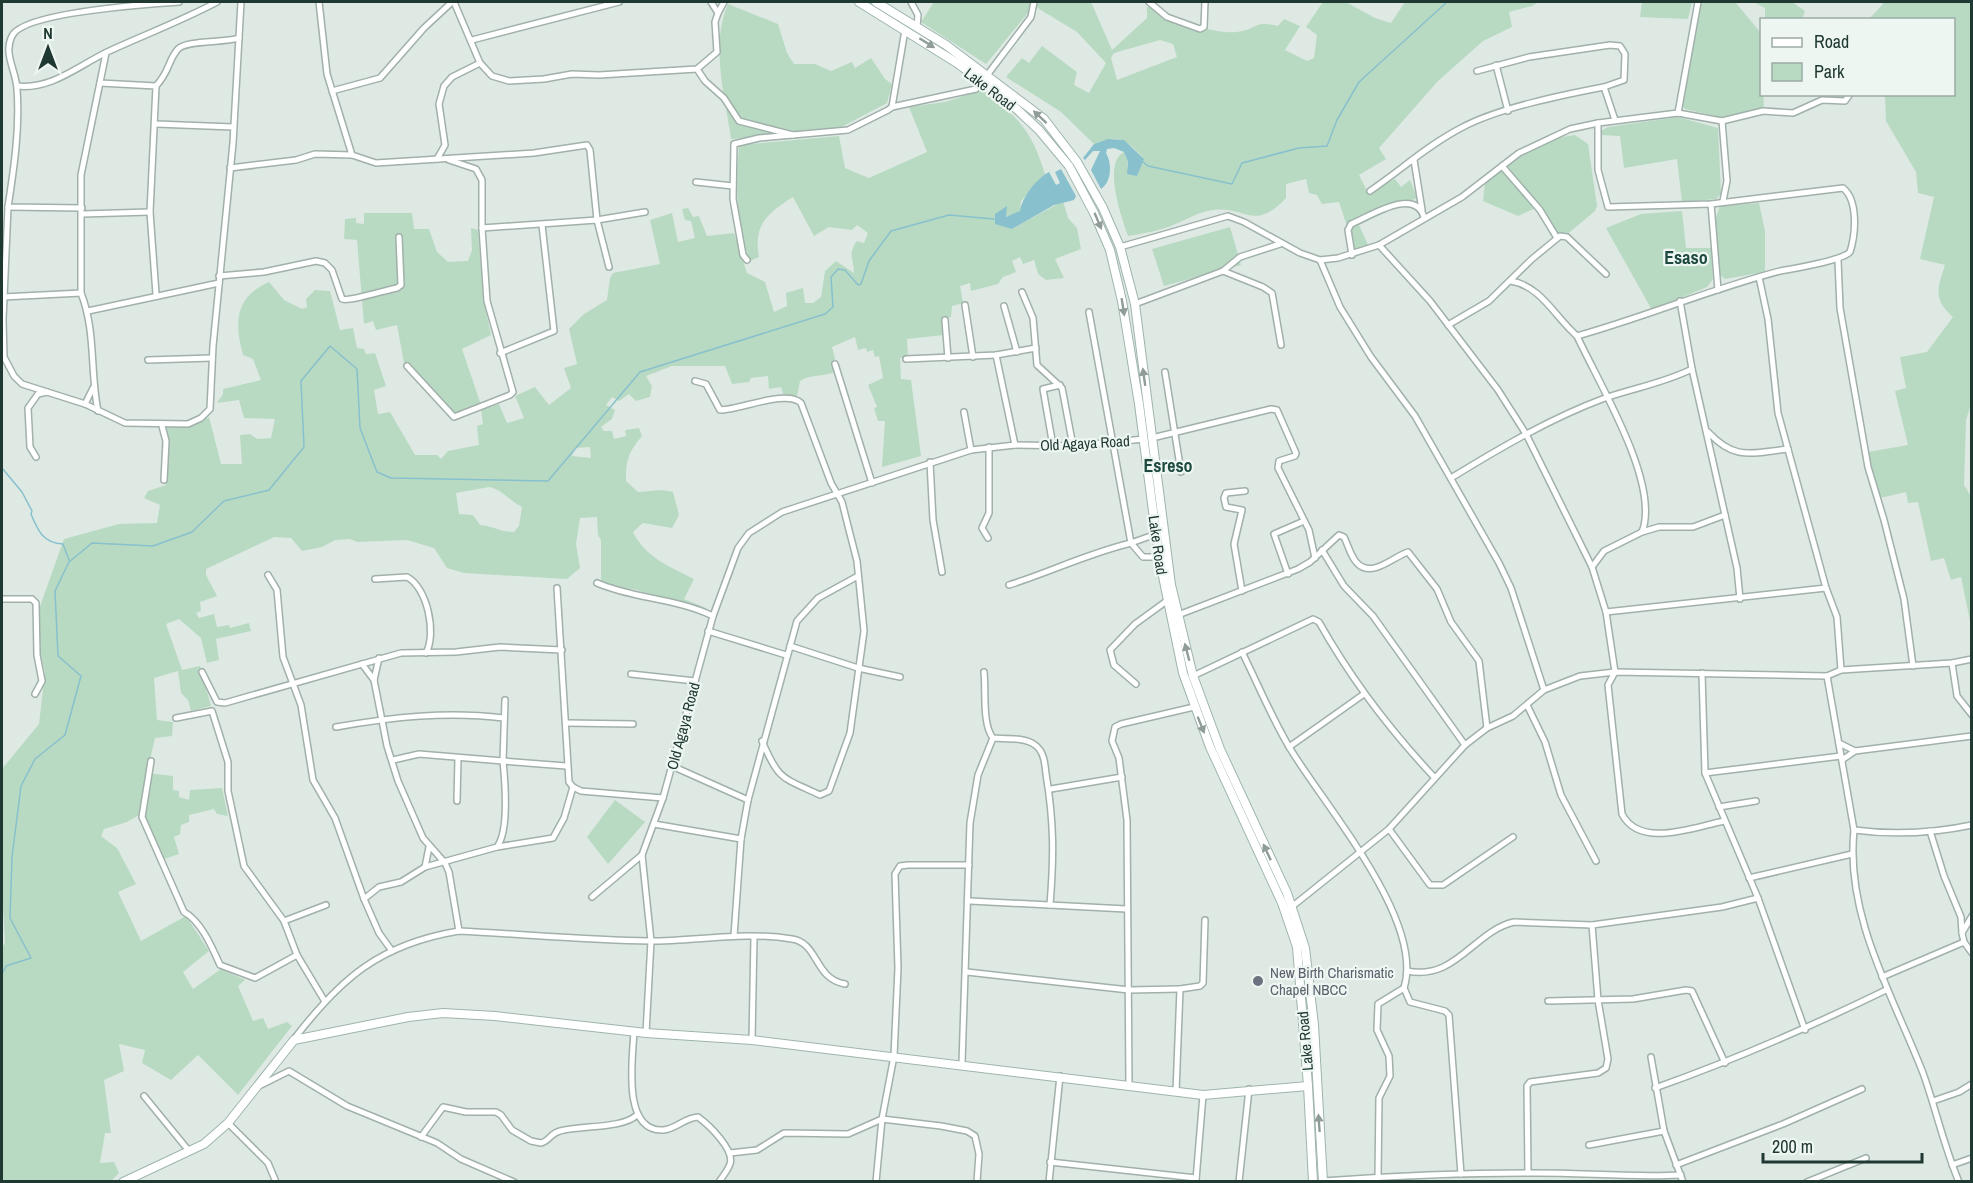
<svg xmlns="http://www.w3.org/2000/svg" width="1973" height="1183" font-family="'Archivo Narrow',sans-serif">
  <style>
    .green { fill: #b8dac2; fill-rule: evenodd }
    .water { fill: #88c0cd }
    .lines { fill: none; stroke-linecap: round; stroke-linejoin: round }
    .stream { stroke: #88c0cd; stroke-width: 1.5 }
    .street-casing { stroke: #a1b0ab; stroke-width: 8 }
    .secondary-casing { stroke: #9eb4ad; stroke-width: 10 }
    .street { stroke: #fff; stroke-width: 5 }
    .secondary { stroke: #fff; stroke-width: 8 }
    .oneway { fill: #909c98 }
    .worship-dot { fill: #6b7280; stroke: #eef6f2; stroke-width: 2 }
    .labels { text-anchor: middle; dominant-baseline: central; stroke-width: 4.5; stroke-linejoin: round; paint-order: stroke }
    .street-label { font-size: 15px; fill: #203832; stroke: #eef6f2 }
    .worship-label { font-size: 15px; fill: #5b616d; stroke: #eef6f2; text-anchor: start }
    .quarter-label { font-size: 18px; font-weight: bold; fill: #1e493f; stroke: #eef6f2 }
  </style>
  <rect width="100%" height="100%" fill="#dee9e4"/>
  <g class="green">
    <polygon points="934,2 1032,2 1032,8 986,64 921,22"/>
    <path d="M1036,2H1091L1112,50L1147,18V7L1158,9L1172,23L1176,19C1193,25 1218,34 1237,32C1257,30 1253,20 1278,26L1284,19L1300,26L1285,50L1307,61L1314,58L1317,35L1306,27L1323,2H1346L1375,18L1391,23L1405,2H1538L1532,6L1509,12L1512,27L1483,41L1438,81L1379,148L1386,159L1359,175L1368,193L1395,179L1401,187L1410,180L1417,198L1410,201L1400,200L1382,214L1359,225L1368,245L1355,250L1339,202L1322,204L1317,195L1309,193L1306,179L1286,184V198C1252,234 1245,203 1208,211C1193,214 1179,224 1165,228C1153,232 1140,234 1128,236C1122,219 1102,163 1124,152L1128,162L1127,168L1137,175L1143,158C1126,139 1119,134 1094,144L1061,112L1006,77L1022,58L1029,63L1042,46L1077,72L1074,85L1089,93L1106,63L1077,32L1036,7ZM1160,40L1173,44L1177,57L1117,80L1111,58L1114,53Z"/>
    <polygon points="1642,2 1692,2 1688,19 1640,17"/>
    <polygon points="1701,2 1735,2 1761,33 1764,109 1724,118 1685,109 1682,105"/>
    <polygon points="1754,2 1792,2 1805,11 1802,19 1765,19 1765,8"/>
    <path d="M1881,2H1971L1972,401L1966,420L1964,485L1972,498L1971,626L1961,577L1951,580L1944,558L1931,561L1918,502L1908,503L1906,492L1880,498L1868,452L1908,445L1895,391L1906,388L1900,357L1927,352L1953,317C1933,299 1937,290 1945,265L1920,259L1934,197L1918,193L1916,172L1886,121L1885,95L1954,94V20L1869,19L1883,4Z"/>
    <path d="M728,4L778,24L787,53L794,64H815L831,71L852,62L855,68L871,58L885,79L892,84L887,103L834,131L731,139C725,95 710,46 728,4Z"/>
    <path d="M983,90C1019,119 1031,129 1045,174L1021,201L1020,211L1011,217L1004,216L1006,212L995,214L1012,229L1063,201L1068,218L1077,228L1081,249L1055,259L1064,278L1046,280L1038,274L1034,260L1023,264L1020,257L1012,261L1016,272L1003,277L998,284L971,291L970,283L960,286L963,303L952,306L951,317L944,318V335L907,339L908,357L900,358L901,379L911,380L921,456L882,467L885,421H878L874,408L877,407L868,385L883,378L879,356L875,357L873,350L867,352L866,348L858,350L855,337L832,347L836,363L835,372C823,377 811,374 800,381L797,396H784L781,387L769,389L768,376L751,378L749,382L732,384L725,366H672L646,376L652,386L650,397L636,401L629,394L619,401L612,397L606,405L615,410L612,419L601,427L604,431H612L614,439L626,436L625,430L639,428L642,436C629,451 625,462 626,481L638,492L662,490L673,492L679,515L672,528L643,523L633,532C645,557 670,567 694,579L684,599L706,608L705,611L637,590L601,584V540L598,535L597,517L580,518L576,544L580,568L567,579L464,573L447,568L434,548L407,540L357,542L350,539L335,540L322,547L302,551L291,538L274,537L206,569V575L217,596L200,602L201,611L196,613L199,618L214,614L217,627L229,625L230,628L249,623L251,631L216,639L219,660L207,663L201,638L179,619L166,624L182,670L200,666L211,706L191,711L188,700L181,693L178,671L154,678L157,720L173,722L172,736L155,738L147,773L173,776V790L179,791V797L189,800L190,790L222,788L228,816L217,814L214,809L189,815V822L181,825L180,834L174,837L179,854L164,859L139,815L127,822L104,829L101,836L117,848L136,884L118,892L141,941L186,916L209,951L183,972L193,989L221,969L245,980L238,986L253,1021L263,1018L268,1029L287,1022L292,1026L238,1095L198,1055L171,1080L142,1063L145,1050L119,1044L124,1071L104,1080L111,1133H105L100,1163L114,1162L119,1173L111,1181H2V947L5,943L2,888V769L39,724L45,672L38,643V612L64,539L119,524L157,523L160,505L144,498L148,491L166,485L168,447L165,427L190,426L209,417L221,464H242L240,435L250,434L257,439L271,438L275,419L244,418L239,400L217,403L223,394V389L261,380L253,359L243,355C234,322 235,297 269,282L284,300L302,309L307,307L306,299L315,290L330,291L340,330L353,328L357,348L364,349L366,354L375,353L386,386L374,390L378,414L390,412L415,455H437L441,459L448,451L479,445L477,426L483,424L481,409L499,404L507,423L524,418L515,396L535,387L549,405L571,388L564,368L577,364L569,329L584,314L607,300L610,278L613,273L660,264L650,220L672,213L678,242L695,238L691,221L685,220L682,209L688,208L693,217L699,216L707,236L734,233L747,273L765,282L774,312L787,306L786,293L803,288L805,303H813L821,297L825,271L836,261L854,273C854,259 847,255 857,241L864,243L868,233L857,225L852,230L829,227L814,236L793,197C768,213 753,224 759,257L750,261C735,222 736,186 739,145L839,136L845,168L869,178L927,152L909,107L945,102ZM590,447L591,458L572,456L575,448ZM489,487C503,490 510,501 522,507L519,526L514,532C501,532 492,526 480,525L473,515L459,514L456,493Z"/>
    <polygon points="1678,117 1718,128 1721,194 1716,199 1682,202 1677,159 1624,168 1620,136 1601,135 1601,131 1608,127"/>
    <path d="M1575,135L1588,144L1597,206L1595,211L1564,237L1555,232L1540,206L1518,216L1483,201L1485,183C1511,163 1541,138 1575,135Z"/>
    <polygon points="1759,203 1765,231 1765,272 1725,279 1720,275 1714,223 1720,206"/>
    <polygon points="1682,211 1686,248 1711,248 1713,279 1707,287 1652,310 1606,228 1641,214"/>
    <polygon points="364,213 412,213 414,229 429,229 437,252 448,262 468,261 472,250 471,228 478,230 483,297 491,335 462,349 481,405 456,415 449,413 404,363 397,325 376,330 373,321 364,324 357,240 344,239 345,219 356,218 356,223 364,224"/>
    <polygon points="1230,227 1241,265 1164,286 1152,249"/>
    <polygon points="615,800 645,822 608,864 587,837"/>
  </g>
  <g class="water">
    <path d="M1108,139L1124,140L1144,159L1137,176L1127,174L1128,162L1124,152L1114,148L1107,149L1106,153C1112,163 1112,182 1101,189L1091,170L1100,151H1093L1085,160L1083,158L1094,144Z"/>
    <path d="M1061,169L1076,196L1074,200L1054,205L1012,229L995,224V214L1007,206L1006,217L1020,211C1022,197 1037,178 1049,172L1056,185L1060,183L1055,172Z"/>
  </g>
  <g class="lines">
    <g class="stream">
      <polyline points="1142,161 1148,166 1232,184 1242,163 1299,148 1327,146 1337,120 1359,82 1447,2"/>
      <path d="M2,468L22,492L32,511L31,514C38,531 43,543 63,544L69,560"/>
      <polyline points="2,974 6,966 31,958 10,918 12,857 21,786 35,759 65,735 81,676 58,656 55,591 69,562 92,543 153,546 192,532 224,501 269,490 304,447 301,381 330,346 357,369 360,428 377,472 391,478 548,481 640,372 825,314 833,307 831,277 838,269 845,270 858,285 861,284 869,261 891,231 949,215 994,219"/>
    </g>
    <g class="street-casing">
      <g id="street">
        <polyline points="319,2 327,74 352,155 376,163 534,153 587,145 590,150 597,220 609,267"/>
        <polyline points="454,2 480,63 492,76 509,81 544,79 572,74 599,75 697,69 717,52 715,22 718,13 711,2"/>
        <polyline points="911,2 918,15 917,27"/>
        <polyline points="1149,2 1167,17 1200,29 1204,27 1205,2"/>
        <polyline points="718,13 724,2"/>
        <polyline points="472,40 619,2"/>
        <polyline points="1496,65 1508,111"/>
        <polyline points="697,69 705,81 724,98 739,121 793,135"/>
        <polyline points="1477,71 1529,57 1610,45 1620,46 1625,54 1624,80 1604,87 1615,120"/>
        <polyline points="988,74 1031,17 1034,2"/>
        <polyline points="100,83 156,86 150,212 156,294"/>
        <path d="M17,86C51,90 78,66 107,52C144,35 181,21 217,2"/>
        <path d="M156,86C170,71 168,60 178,49C186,40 224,43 239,38"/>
        <polyline points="332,91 380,78 424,28 452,2"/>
        <polyline points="892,107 976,89 982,83"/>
        <polyline points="1678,113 1698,2"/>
        <polyline points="1722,121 1763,111 1793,113 1822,100 1845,101 1850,94"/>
        <polyline points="156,124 233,127"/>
        <polyline points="437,159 445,145 439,104 444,86 452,77 480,63"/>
        <polyline points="1414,160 1422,210"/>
        <polyline points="1502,166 1540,210 1557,238"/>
        <polyline points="230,168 296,160 315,154 352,155"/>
        <polyline points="696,182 733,186"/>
        <path d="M1370,191C1401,170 1428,145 1461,128C1498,108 1562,95 1604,87"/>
        <polyline points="1711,204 1718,290"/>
        <polyline points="8,207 3,320 4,357 14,376 22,384 85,404 125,423 188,424 201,418 210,409 213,346 233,143 241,2"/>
        <path d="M82,208L8,207C14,168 20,128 17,89C16,70 3,54 12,36C23,12 150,4 179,2"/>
        <polyline points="82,214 150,212"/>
        <polyline points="482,228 597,220 645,212"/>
        <path d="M1379,245L1430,301L1498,390L1526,434L1592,567L1606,612L1615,672L1608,685L1622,814C1640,849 1694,827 1724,821"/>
        <polyline points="1120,247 1228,216 1244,222 1300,253 1320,260 1338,258 1379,245 1462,197 1519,153 1570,129 1598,123 1678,113 1722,121 1727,181 1723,201"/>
        <path d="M1352,255L1348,230L1351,224C1369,217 1415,186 1424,217"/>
        <polyline points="747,260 743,255 733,199 734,144 759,138 848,130 888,110 892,107 905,30"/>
        <polyline points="1320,260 1340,307 1371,357 1415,416 1499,563 1511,588 1544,690"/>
        <polyline points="1838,260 1840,308 1868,467 1884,520 1904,599 1913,666"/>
        <polyline points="1223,271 1263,287 1272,293 1281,345"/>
        <path d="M219,276L264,272L316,261L325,263L332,270L342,299C348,302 386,290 397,288L401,285L399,237"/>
        <polyline points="1759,277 1768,319 1778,413 1826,588 1837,617 1841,670"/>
        <path d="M1511,281C1541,286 1555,317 1577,336C1645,317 1711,289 1780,271C1796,268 1841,261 1850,252C1856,233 1858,200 1843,188L1711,204L1608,207L1598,170V123"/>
        <polyline points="1022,292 1033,318 1037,365 1062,388 1073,446"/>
        <polyline points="3,297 81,293"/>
        <polyline points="1680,301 1692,369 1737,568 1740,599"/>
        <polyline points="1135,304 1223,271 1240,257 1280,244"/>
        <polyline points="965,305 973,357"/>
        <polyline points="1004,306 1017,352"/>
        <polyline points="88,311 219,283"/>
        <polyline points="1089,312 1131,543 1156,534"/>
        <polyline points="945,320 948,358"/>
        <polyline points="1448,325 1489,301 1532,259 1560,236 1567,237 1606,274"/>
        <path d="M1577,336C1598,382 1661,484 1642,532L1604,551L1592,567"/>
        <polyline points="500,353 554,331 542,225"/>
        <polyline points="996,355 1015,445"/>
        <polyline points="906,359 996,355 1036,348"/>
        <polyline points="148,360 212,358"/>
        <polyline points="835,364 872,483"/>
        <polyline points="407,366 454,417 510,395 513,392 487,301 482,228 482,180 476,169 449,160"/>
        <polyline points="1165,372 1181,472"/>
        <path d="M695,381L706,384L720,410C740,410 786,389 801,403L831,483L842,502L848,526L857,561L864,631L850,733L829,791L820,795C782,777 779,781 762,741"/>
        <polyline points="85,404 93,388"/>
        <path d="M98,411C90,372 96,331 81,293V175L106,53"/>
        <polyline points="964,412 971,450"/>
        <polyline points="162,426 166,441 164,480"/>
        <path d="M1708,432C1735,461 1751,453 1788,449"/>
        <polyline points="1152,438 1271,409 1277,410 1296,453 1295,456 1279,461 1278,468 1309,530 1315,558"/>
        <polyline points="1053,446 1043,389 1060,385"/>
        <polyline points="36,457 30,447 28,408 38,394 47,392"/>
        <polyline points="930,462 933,520 942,572"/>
        <path d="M1451,478C1500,448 1551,418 1605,398C1634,388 1664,383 1692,369"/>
        <polyline points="1642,532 1659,527 1693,527 1725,515"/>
        <polyline points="988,538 982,528 989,513 989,447"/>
        <polyline points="1322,550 1344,586 1373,616 1465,745"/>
        <polyline points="1288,574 1274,534 1304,521"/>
        <polyline points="268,575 277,590 283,657 301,705 313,780 335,818 364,899 379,933 392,951"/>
        <path d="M375,579L407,577C427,587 437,633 426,653"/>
        <path d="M597,583C634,599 676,598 713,616"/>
        <path d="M1009,585C1050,572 1089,553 1131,543L1143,557H1159"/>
        <polyline points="557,588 569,782 573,787 581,791 663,798"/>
        <polyline points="1242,591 1234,544 1242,510 1226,507 1224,498 1226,493 1245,491"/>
        <polyline points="2,599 32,599 36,603 37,655 42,681 35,694"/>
        <polyline points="1606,612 1826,588"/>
        <path d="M1178,615L1298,569L1310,562L1339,535L1344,537C1348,545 1351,557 1357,563C1372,579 1394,556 1408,552L1437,589L1451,622L1479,661L1487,728"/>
        <polyline points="708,631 786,655"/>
        <polyline points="790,646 858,668 900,677"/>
        <path d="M1242,652C1258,684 1272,719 1291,750C1325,806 1425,921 1404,988L1378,1004L1377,1030L1389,1056L1390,1076L1379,1098L1378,1177"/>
        <polyline points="379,658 374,680 387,746 398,781 423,838 445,863 449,872 459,931"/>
        <polyline points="1952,663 1957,696 1972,715"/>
        <polyline points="362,664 374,680"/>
        <polyline points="202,672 217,702 225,703 401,653 456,652 500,647 562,650"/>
        <path d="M984,672C986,690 982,725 993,738C1005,739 1025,737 1035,745C1044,751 1045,764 1046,774C1054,822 1054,856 1050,905"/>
        <polyline points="1702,673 1705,773 1758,898 1805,1030"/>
        <polyline points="631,674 695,681"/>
        <path d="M1193,676L1313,619L1319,622C1351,679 1389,729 1434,777"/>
        <path d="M1827,676L1854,830C1845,916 1893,996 1923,1073C1936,1109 1944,1147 1959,1182"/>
        <polyline points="1136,684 1114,665 1110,650 1135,624 1168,600"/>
        <polyline points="1527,705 1545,742 1561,795 1596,861"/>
        <polyline points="176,718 212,711 228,762 228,791 244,866 284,921 297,955"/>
        <polyline points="566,723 633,724"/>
        <path d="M336,727C393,717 447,711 504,718"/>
        <polyline points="1839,743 1855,751"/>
        <polyline points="1289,747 1364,694"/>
        <polyline points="393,760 419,754 503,761 505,700"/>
        <polyline points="1842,760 1855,751 1972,736"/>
        <path d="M151,761L142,817L184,912C201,921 212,947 220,965L255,978L297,955L324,1000"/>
        <polyline points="672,766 748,800"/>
        <polyline points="1705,773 1841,756"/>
        <polyline points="1051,789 1122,777"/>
        <polyline points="457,801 458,758"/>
        <polyline points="1719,807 1756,801"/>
        <polyline points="654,824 741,839"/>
        <polyline points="1389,829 1430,885 1443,885 1513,837"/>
        <path d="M1854,830C1892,835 1934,833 1972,825"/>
        <polyline points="1930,831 1944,876 1961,917 1962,933"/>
        <polyline points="497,847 553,838 564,818 573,787"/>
        <polyline points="425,867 429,847"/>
        <polyline points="1749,878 1852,854"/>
        <polyline points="592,897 642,855"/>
        <path d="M364,899L379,887L401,882L425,867L497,847C509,831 505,781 503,761L566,766"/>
        <polyline points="970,901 1126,909"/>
        <polyline points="1289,909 1389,829 1465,745 1487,728 1513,716 1544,690 1580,676 1615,672 1827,676 1841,670 1952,663 1972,659"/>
        <polyline points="1972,916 1962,933 1964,942 1972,953"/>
        <polyline points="284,921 326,905"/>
        <polyline points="734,936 741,839 748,800 797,621 818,598 858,576"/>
        <path d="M1407,971C1456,981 1474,931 1514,922L1592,925L1722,907L1758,898"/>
        <polyline points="967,972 1129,990 1180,989"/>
        <polyline points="1882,977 1964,942"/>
        <polyline points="1404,988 1410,1002 1445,1011 1449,1015 1461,1174"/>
        <polyline points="1548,1001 1633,999 1686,990 1692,991 1725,1063"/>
        <path d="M634,1031C633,1056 621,1132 663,1130C676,1129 684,1118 698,1117C709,1125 735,1150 730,1164C728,1170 723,1176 719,1182"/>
        <polyline points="646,1033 651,941 642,855 663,798 713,616 738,548 749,533 782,512 971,450 1015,445 1073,446 1144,439"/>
        <path d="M294,1039C341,978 380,944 459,931C522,934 587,940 650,941C698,941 745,931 792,939C819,943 814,979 845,984"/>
        <polyline points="752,1040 754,937"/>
        <polyline points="1651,1057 1664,1131 1683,1182"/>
        <polyline points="962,1063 970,823 978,775 993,738"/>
        <polyline points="261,1085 289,1071 347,1106 437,1143 461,1159 514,1182"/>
        <polyline points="1129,1086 1127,820 1119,758 1112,741 1115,727 1121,724 1194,707"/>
        <path d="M1655,1088C1734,1060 1810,1027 1886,990"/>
        <polyline points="1176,1092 1180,989 1200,986 1203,983 1205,920"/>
        <polyline points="144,1096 189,1151"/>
        <polyline points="1933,1101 1959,1092 1972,1084"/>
        <polyline points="228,1123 268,1163 276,1182"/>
        <path d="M421,1137L443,1107L466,1112H496L501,1115L512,1130L531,1141L541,1143C549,1141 551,1133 560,1131C582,1125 622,1129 637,1115"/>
        <polyline points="1589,1145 1664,1131"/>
        <polyline points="730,1153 757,1150 784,1133 848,1134 882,1119 941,1126 967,1131 975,1136 979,1154 977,1182"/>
        <polyline points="1050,1162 1196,1178"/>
        <polyline points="1676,1165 1783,1124 1862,1089"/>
        <polyline points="1952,1165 1972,1158"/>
        <polyline points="1528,1173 1527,1086 1530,1082 1598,1073 1606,1068 1608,1059 1598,1000 1592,925"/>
        <polyline points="1196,1180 1203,1095"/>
        <path d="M1323,1181C1391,1176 1458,1173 1525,1173C1577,1172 1629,1178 1681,1175"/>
        <polyline points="876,1182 882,1119 894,1056 898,968 895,874 900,866 908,865 969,865"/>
        <polyline points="1049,1182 1060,1076"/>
        <polyline points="1239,1182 1249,1089"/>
        <polyline points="1807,1182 1866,1158"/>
      </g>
    </g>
    <g class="secondary-casing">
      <g id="secondary">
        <polyline points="859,2 957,63 1008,101 1039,130 1069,166 1094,213 1110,250 1122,301 1139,404 1159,557 1183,673 1210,747 1282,903 1297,947 1308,1086 1313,1182"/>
        <polyline points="876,2 946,45 1044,119 1077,162 1103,208 1120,247 1135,304 1171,585 1193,676 1220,749 1287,893 1305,948 1314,1025 1323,1182"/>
        <polyline points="123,1182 204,1144 228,1123 294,1040 408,1017 443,1013 495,1016 646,1033 752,1040 1203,1095 1308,1086"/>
      </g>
    </g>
    <use href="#street" class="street"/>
    <use href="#secondary" class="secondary"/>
  </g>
  <defs><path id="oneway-solid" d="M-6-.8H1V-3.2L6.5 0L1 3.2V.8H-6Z" transform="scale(1.5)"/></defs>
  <g class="oneway">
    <use href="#oneway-solid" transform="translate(927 43) rotate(32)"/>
    <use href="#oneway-solid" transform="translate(1040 117) rotate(-137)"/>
    <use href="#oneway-solid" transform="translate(1098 221) rotate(67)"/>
    <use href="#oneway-solid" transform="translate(1123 307) rotate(81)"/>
    <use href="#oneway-solid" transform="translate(1144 377) rotate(-98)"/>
    <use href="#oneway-solid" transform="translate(1187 652) rotate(-105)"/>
    <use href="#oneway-solid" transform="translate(1201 725) rotate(68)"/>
    <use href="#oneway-solid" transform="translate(1267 852) rotate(-115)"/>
    <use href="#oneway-solid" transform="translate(1319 1123) rotate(-94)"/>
  </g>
  <circle class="worship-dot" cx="1258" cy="981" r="6"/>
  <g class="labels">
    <g class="street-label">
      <text transform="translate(990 89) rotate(37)">Lake Road</text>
      <text transform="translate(1085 443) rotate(-3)">Old Agaya Road</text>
      <text transform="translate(1158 545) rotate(82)">Lake Road</text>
      <text transform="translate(683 726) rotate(-75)">Old Agaya Road</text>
      <text transform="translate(1305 1041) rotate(-95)">Lake Road</text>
    </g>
    <g class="worship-label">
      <text x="1270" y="972">New Birth Charismatic<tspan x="1270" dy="17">Chapel NBCC</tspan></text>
    </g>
    <g class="quarter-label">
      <text x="1686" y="257">Esaso</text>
      <text x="1168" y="465">Esreso</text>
    </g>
  </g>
  <rect width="1973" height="1183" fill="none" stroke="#203832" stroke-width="6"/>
  <rect x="1760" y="18" width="195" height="78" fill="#eef6f2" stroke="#9caaa5" stroke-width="1.5"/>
  <rect x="1772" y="38" width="30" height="9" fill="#ffffff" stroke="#9caaa5" stroke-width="1.5"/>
  <text x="1814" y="48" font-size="18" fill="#203832">Road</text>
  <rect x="1772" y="63" width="30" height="18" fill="#b8dac2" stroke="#9caaa5" stroke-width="1.5"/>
  <text x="1814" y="78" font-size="18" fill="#203832">Park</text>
  <g transform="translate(48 48)" stroke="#eef6f2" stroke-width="4.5" paint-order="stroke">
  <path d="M0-4.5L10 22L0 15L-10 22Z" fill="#203832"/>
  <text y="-9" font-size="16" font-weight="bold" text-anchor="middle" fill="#203832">N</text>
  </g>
  <path d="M1763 1153v9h159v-9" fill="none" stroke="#203832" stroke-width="3"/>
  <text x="1772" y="1153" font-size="18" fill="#203832" stroke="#eef6f2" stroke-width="4.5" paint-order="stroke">200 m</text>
</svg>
